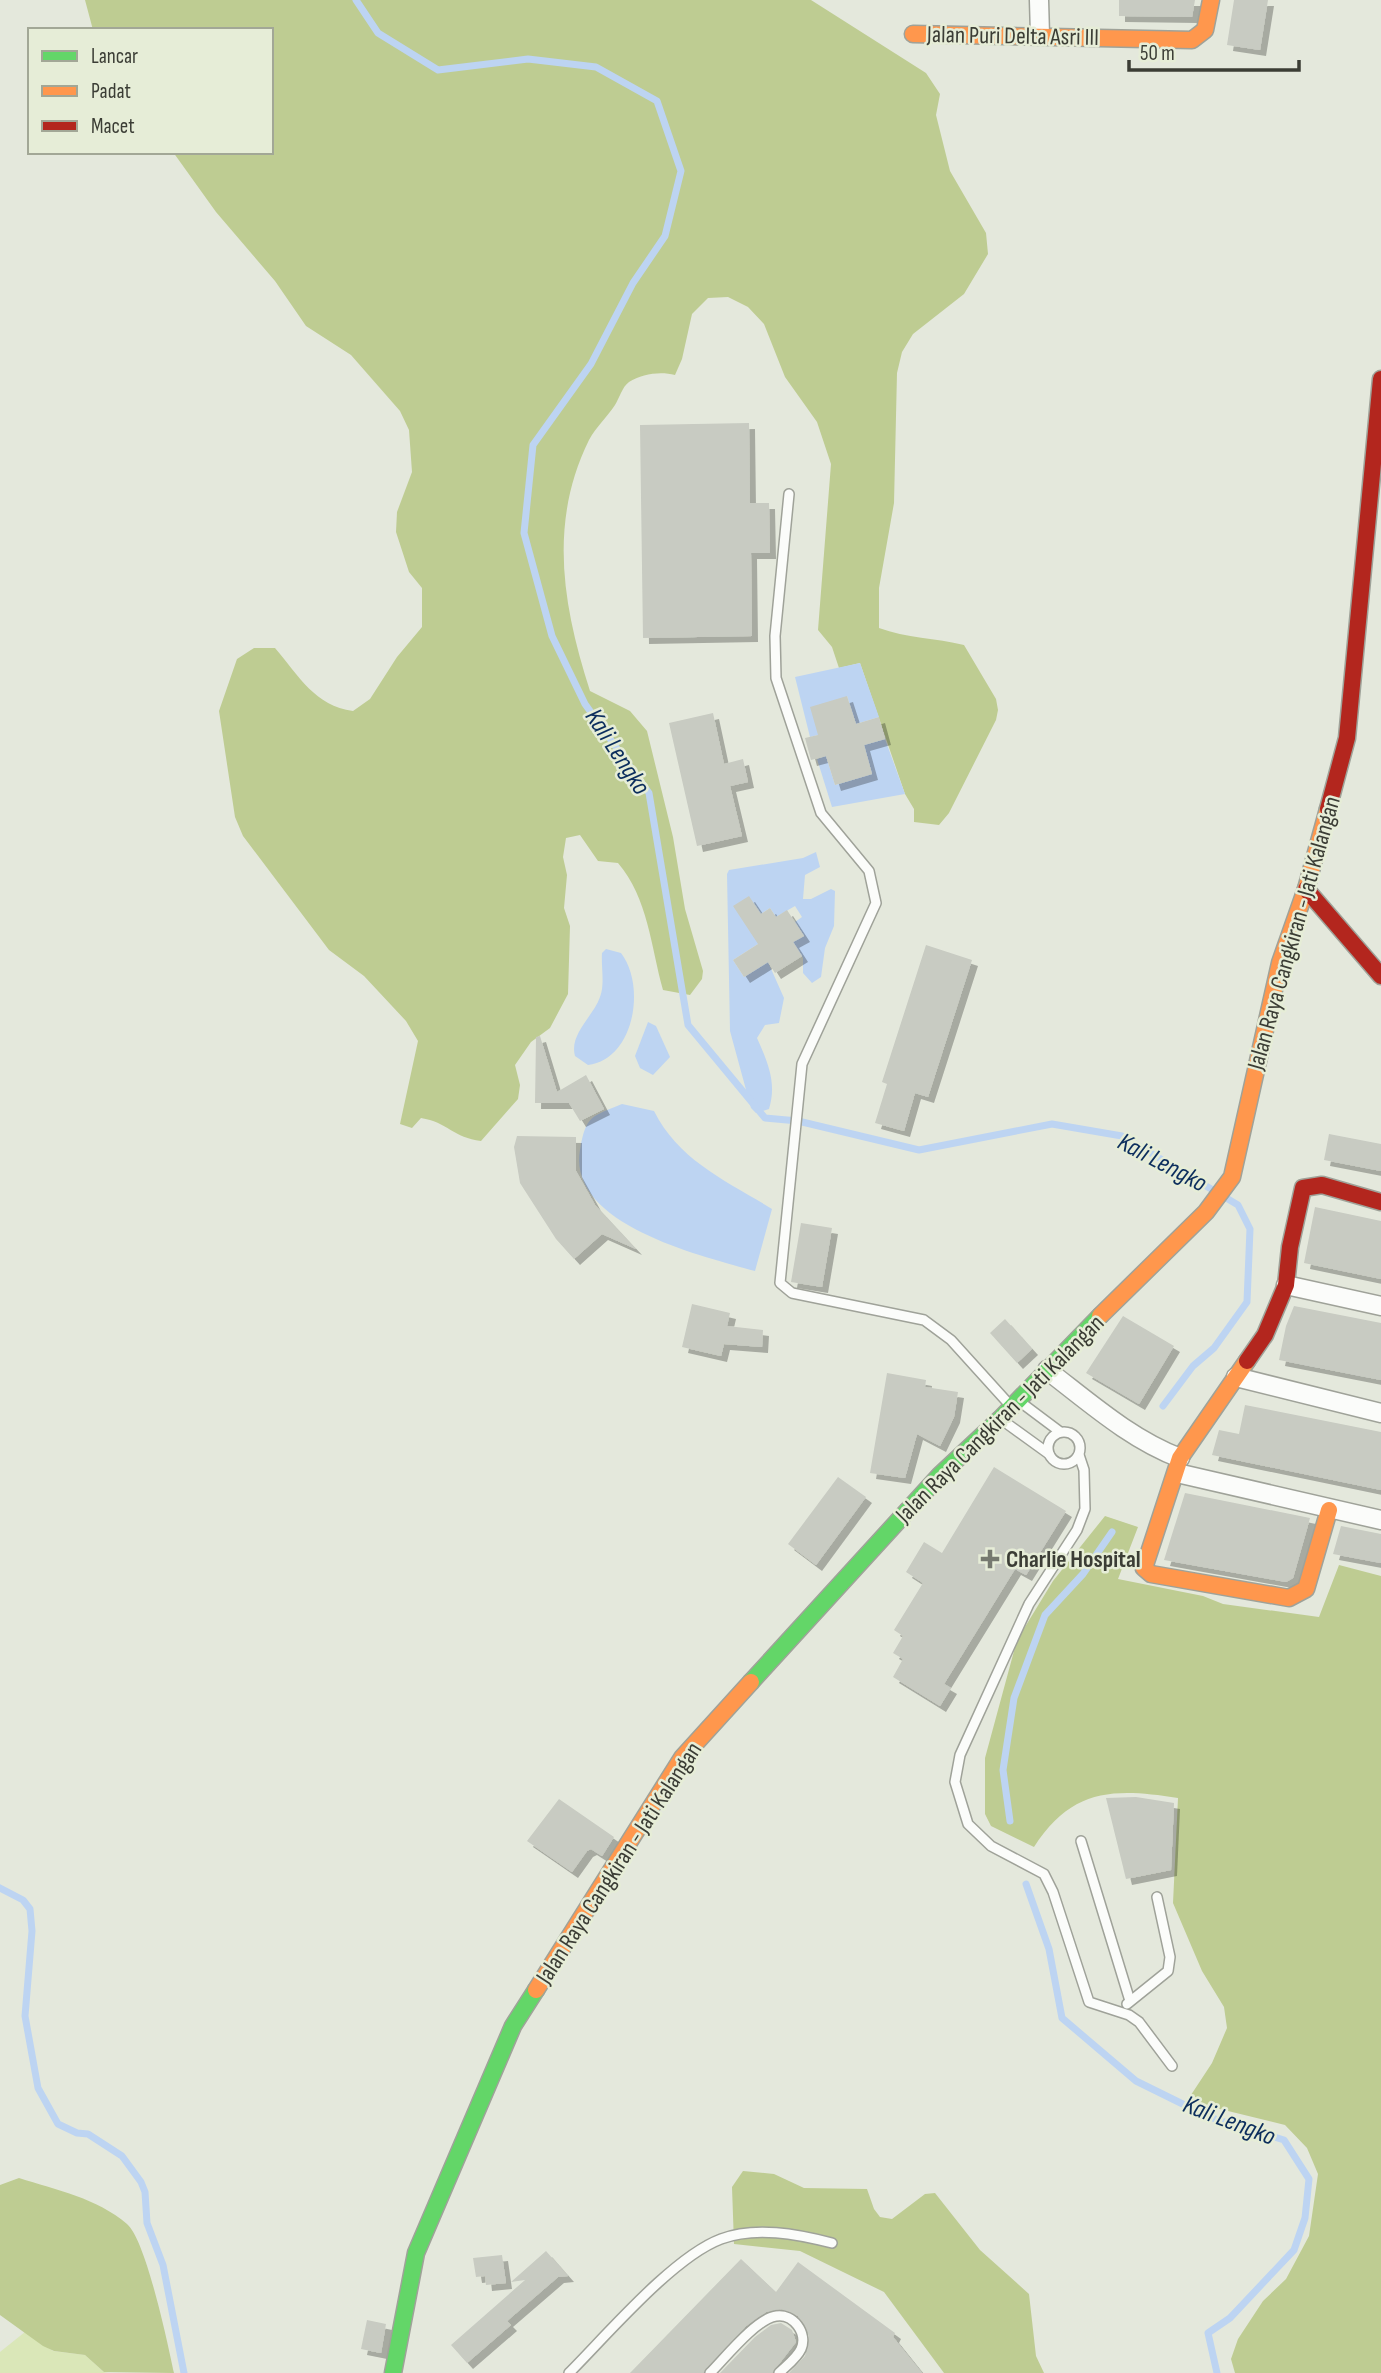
<svg xmlns="http://www.w3.org/2000/svg" width="1381" height="2373" font-family="'Sofia Sans Condensed',sans-serif">
  <style>
    .green { fill: #dae7b8 }
    .forest { fill: #becc92 }
    .water { fill: #bdd4f2 }
    .lines { fill: none; stroke-linecap: round; stroke-linejoin: round }
    .stream { stroke: #bdd4f2; stroke-width: 7 }
    .building { fill: #c8cbc2; filter: url(#shadow) }
    .lane-casing { stroke: #9fa299; stroke-width: 12 }
    .street-casing { stroke: #9fa299; stroke-width: 21 }
    .fast-casing { stroke: #9fa299; stroke-width: 19 }
    .slow-casing { stroke: #9fa299; stroke-width: 19 }
    .jam-casing { stroke: #9fa299; stroke-width: 19 }
    .lane { stroke: #fbfcfa; stroke-width: 9 }
    .street { stroke: #fbfcfa; stroke-width: 18 }
    .fast { stroke: #63d668; stroke-width: 16 }
    .slow { stroke: #ff974d; stroke-width: 16 }
    .jam { stroke: #b3261e; stroke-width: 16 }
    .poi-dot { fill: #76796f; stroke: #e6edd7; stroke-width: 2.5 }
    .labels { text-anchor: middle; dominant-baseline: central; stroke-width: 5; stroke-linejoin: round; paint-order: stroke }
    .street-label { font-size: 24px; fill: #3b3d35; stroke: #e6edd7 }
    .poi-label { font-size: 24px; font-weight: bold; fill: #3b3d35; stroke: #e6edd7; text-anchor: start }
    .water-label { font-size: 26px; font-style: italic; fill: #0c2e5d; stroke: #e6edd7 }
  </style>
  <defs>
    <filter id="shadow"><feDropShadow dx="6" dy="6" stdDeviation="0" flood-color="#0004"/></filter>
  </defs>
  <rect width="100%" height="100%" fill="#e4e8dc"/>
  <polygon class="green" points="25,2332 53,2351 85,2355 104,2372 109,2373 0,2373 0,2352"/>
  <g class="forest">
    <path d="M85,0H811L926,73L940,94L936,115L950,171L986,233L988,254L964,294L913,334L902,352L897,373L894,503L879,588V628C906,638 936,638 964,645L996,699L998,710L996,720L949,813L939,825L914,822V809L905,794L860,663L839,668L832,647L818,630L831,464L817,422L785,377L764,324L748,307L728,297L708,298L692,314L682,359L675,375C660,371 642,374 629,382C622,387 619,399 615,405C607,417 596,427 589,440C548,523 563,607 590,691L630,711L647,731L673,837L685,909L703,971L702,979L690,995L663,990C651,947 648,898 618,863L598,861L580,835L566,838L563,857L567,875L564,908L570,926L568,994L550,1028L531,1042L515,1065L520,1085L518,1099L481,1141C454,1138 447,1122 421,1118L412,1128L400,1124L418,1041L406,1021L364,976L329,950L243,836L235,817L219,711L237,659L254,648H275C299,676 315,706 353,711L370,699L397,657L422,627V588L409,572L396,532L397,512L412,472L409,430L400,411L351,355L306,326L275,281L216,212L173,152H271V30H93Z"/>
    <path d="M1105,1516L1138,1527L1118,1579L1203,1596L1223,1604L1319,1617L1339,1565L1381,1576V2373H1235L1231,2359L1238,2339L1263,2301L1286,2279L1309,2236L1318,2174L1307,2148L1285,2125L1187,2101L1212,2063L1227,2028L1224,2007L1202,1971L1173,1903L1178,1798C1114,1788 1072,1788 1034,1847L991,1826L985,1814V1758L1017,1640L1053,1581Z"/>
    <polygon points="743,2171 774,2174 804,2188 867,2189 874,2209 880,2217 892,2219 925,2194 935,2193 980,2250 1029,2294 1036,2356 1044,2373 944,2373 884,2292 800,2251 734,2244 732,2187"/>
    <path d="M19,2178C56,2190 97,2198 127,2224C146,2240 168,2345 174,2373L104,2372L85,2355L54,2351L43,2346L0,2315V2185Z"/>
  </g>
  <g class="water">
    <polygon points="860,663 879,717 856,724 847,696 818,735 810,737 795,677"/>
    <polygon points="885,739 905,794 832,807 817,759 826,756 835,785 872,774 864,745"/>
    <path d="M816,852L820,867L805,875L803,899H811L831,889L835,891L834,926L825,948L821,977L812,983L803,973V958L793,942L804,936L795,922L802,917L795,906L776,917L770,908L761,914L758,944L733,960L744,977L768,962L784,998L779,1023L765,1025L757,1038C768,1063 777,1083 769,1109L756,1113L751,1108L730,1031L727,874L729,870L803,858Z"/>
    <path d="M606,949L621,953C646,985 635,1059 588,1065L575,1056C569,1034 593,1017 600,997C605,984 601,967 602,953Z"/>
    <polygon points="648,1022 656,1026 670,1057 653,1075 640,1068 635,1056"/>
    <path d="M622,1104L654,1111C679,1161 727,1181 772,1209L755,1271C703,1256 567,1225 580,1150C586,1115 591,1117 622,1104Z"/>
  </g>
  <g class="lines">
    <g class="stream">
      <polyline points="356,0 378,33 438,70 528,59 596,67 657,101 681,171 665,236 633,283 591,364 533,445 524,533 552,636 585,704 649,793 688,1025 765,1118 798,1121 919,1150 1052,1124 1122,1136 1238,1205 1250,1229 1247,1302 1214,1348 1193,1366 1163,1406"/>
      <polyline points="1010,1821 1003,1770 1014,1698 1045,1615 1083,1574 1112,1532"/>
      <polyline points="1026,1884 1049,1949 1062,2018 1136,2081 1209,2117 1284,2140 1309,2179 1305,2218 1294,2250 1230,2318 1208,2333 1217,2373"/>
      <polyline points="0,1888 23,1900 30,1909 32,1931 25,2016 38,2088 58,2124 77,2133 88,2134 122,2156 141,2182 145,2192 147,2223 163,2265 184,2373"/>
    </g>
  </g>
  <g class="building">
    <polygon points="1119,0 1195,0 1192,17 1119,16"/>
    <polygon points="1234,0 1268,0 1260,50 1227,45"/>
    <polygon points="749,423 750,503 769,503 770,553 751,553 752,636 643,638 640,425"/>
    <polygon points="847,696 856,724 879,717 885,739 864,745 872,774 835,785 826,756 811,760 805,738 818,735 810,707"/>
    <polygon points="713,713 724,764 743,759 748,782 730,786 742,836 697,846 669,723"/>
    <polygon points="749,896 761,914 770,908 776,917 787,910 804,936 793,942 802,956 775,973 768,962 744,977 733,960 758,944 733,906"/>
    <polygon points="926,945 972,960 928,1097 915,1093 904,1131 875,1123 887,1084 882,1082"/>
    <polygon points="540,1036 557,1092 586,1075 604,1109 580,1121 569,1103 535,1103 536,1037"/>
    <polygon points="1329,1134 1381,1144 1381,1171 1324,1160"/>
    <polygon points="517,1136 576,1137 576,1171 595,1205 636,1249 602,1234 574,1259 556,1239 520,1183 514,1147"/>
    <polygon points="1315,1207 1381,1221 1381,1279 1304,1263"/>
    <polygon points="801,1223 832,1228 822,1287 791,1282"/>
    <polygon points="692,1304 730,1313 727,1326 763,1330 762,1347 724,1344 721,1356 682,1347"/>
    <polygon points="1294,1306 1381,1323 1381,1380 1279,1360 1286,1326"/>
    <polygon points="1123,1316 1174,1346 1139,1404 1086,1373"/>
    <polygon points="1005,1319 1032,1349 1017,1363 990,1333"/>
    <polygon points="887,1373 926,1380 925,1387 958,1392 954,1417 940,1446 917,1434 905,1478 870,1473"/>
    <polygon points="1245,1405 1381,1432 1381,1490 1212,1455 1219,1430 1239,1434"/>
    <polygon points="994,1467 1066,1511 1026,1575 1015,1569 944,1684 951,1688 940,1706 893,1677 903,1659 893,1653 903,1636 894,1630 923,1583 906,1572 924,1542 942,1553"/>
    <polygon points="838,1477 866,1497 816,1565 788,1544"/>
    <polygon points="1185,1493 1310,1518 1293,1578 1286,1582 1164,1560"/>
    <polygon points="1341,1526 1381,1534 1381,1563 1333,1554"/>
    <polygon points="1136,1797 1174,1803 1171,1870 1126,1879 1106,1798"/>
    <polygon points="559,1799 614,1837 602,1856 591,1849 587,1851 572,1872 527,1841"/>
    <polygon points="546,2251 568,2276 558,2277 507,2321 511,2325 467,2363 451,2345 525,2280 511,2282"/>
    <polygon points="502,2255 506,2283 486,2285 485,2276 476,2277 473,2258"/>
    <polygon points="741,2259 776,2292 798,2262 895,2333 893,2337 922,2373 789,2373 805,2356 809,2336 798,2316 782,2309 766,2312 746,2326 703,2373 630,2373"/>
    <polygon points="367,2320 386,2324 381,2353 361,2349"/>
    <polygon points="781,2323 792,2330 796,2342 772,2373 720,2373 755,2337 771,2325"/>
  </g>
  <g class="lines">
    <g class="lane-casing">
      <g id="lane">
        <polyline points="789,494 775,636 776,678 821,813 869,871 876,903 802,1064 780,1283 792,1293 924,1320 951,1340 1008,1403"/>
        <polyline points="1019,1401 1059,1431"/>
        <polyline points="1002,1420 1049,1454"/>
        <circle cx="1064" cy="1448" r="16"/>
        <polyline points="1079,1455 1084,1470 1085,1509 1077,1530 1029,1604 960,1755 955,1782 968,1824 991,1846 1044,1874 1053,1892 1089,2002 1129,2015 1139,2022 1172,2066"/>
        <polyline points="1081,1841 1130,2001"/>
        <polyline points="1127,2004 1168,1971 1170,1957 1157,1897"/>
        <path d="M569,2373C607,2335 673,2257 721,2239C755,2226 797,2234 832,2243"/>
        <path d="M710,2373C725,2358 756,2319 776,2316C793,2313 808,2333 801,2349C797,2358 786,2366 779,2373"/>
      </g>
    </g>
    <g class="street-casing">
      <g id="street">
        <polyline points="1039,0 1040,35"/>
        <polyline points="1286,1285 1381,1306"/>
        <path d="M1047,1370C1089,1402 1130,1439 1180,1458"/>
        <polyline points="1236,1377 1381,1413"/>
        <polyline points="1177,1473 1381,1520"/>
      </g>
    </g>
    <g class="fast-casing">
      <g id="fast">
        <polyline points="751,1682 940,1475 1000,1419 1100,1316"/>
        <polyline points="393,2373 416,2253 513,2026 536,1990"/>
      </g>
    </g>
    <g class="slow-casing">
      <g id="slow">
        <polyline points="913,34 1192,40 1205,30 1211,0"/>
        <polyline points="1100,1316 1206,1212 1232,1177 1280,963 1306,889 1328,809"/>
        <polyline points="1247,1361 1180,1458 1144,1568 1151,1574 1289,1598 1306,1589 1329,1510"/>
        <polyline points="536,1990 682,1758 751,1682"/>
      </g>
    </g>
    <g class="jam-casing">
      <g id="jam">
        <polyline points="1328,809 1347,738 1381,379"/>
        <polyline points="1306,889 1381,976"/>
        <polyline points="1247,1361 1265,1335 1286,1285 1290,1247 1303,1188 1322,1185 1381,1202"/>
      </g>
    </g>
    <use href="#lane" class="lane"/>
    <use href="#street" class="street"/>
    <use href="#fast" class="fast"/>
    <use href="#slow" class="slow"/>
    <use href="#jam" class="jam"/>
  </g>
  <path class="poi-dot" d="M986.5 1548.5h7v7h7v7h-7v7h-7v-7h-7v-7h7z"/>
  <g class="labels">
    <g class="street-label">
      <text transform="translate(1013 36) rotate(1)">Jalan Puri Delta Asri III</text>
      <text transform="translate(1294 933) rotate(-74)">Jalan Raya Cangkiran - Jati Kalangan</text>
      <text transform="translate(1000 1419) rotate(-45)">Jalan Raya Cangkiran - Jati Kalangan</text>
      <text transform="translate(619 1863) rotate(-57)">Jalan Raya Cangkiran - Jati Kalangan</text>
    </g>
    <g class="poi-label">
      <text x="1006" y="1559">Charlie Hospital</text>
    </g>
    <g class="water-label">
      <text transform="translate(617 752) rotate(57)">Kali Lengko</text>
      <text transform="translate(1162 1163) rotate(28)">Kali Lengko</text>
      <text transform="translate(1229 2121) rotate(21)">Kali Lengko</text>
    </g>
  </g>
  <rect x="28" y="28" width="245" height="126" fill="#e6edd7" stroke="#a2a796" stroke-width="2"/>
  <rect x="42" y="51" width="35" height="10" fill="#63d668" stroke="#a2a796" stroke-width="2"/>
  <text x="91" y="63" font-size="21" fill="#3b3d35">Lancar</text>
  <rect x="42" y="86" width="35" height="10" fill="#ff974d" stroke="#a2a796" stroke-width="2"/>
  <text x="91" y="98" font-size="21" fill="#3b3d35">Padat</text>
  <rect x="42" y="121" width="35" height="10" fill="#b3261e" stroke="#a2a796" stroke-width="2"/>
  <text x="91" y="133" font-size="21" fill="#3b3d35">Macet</text>
  <path d="M1129 60v10h170v-10" fill="none" stroke="#3b3d35" stroke-width="3.5"/>
  <text x="1140" y="60" font-size="21" fill="#3b3d35" stroke="#e6edd7" stroke-width="5" paint-order="stroke">50 m</text>
</svg>
